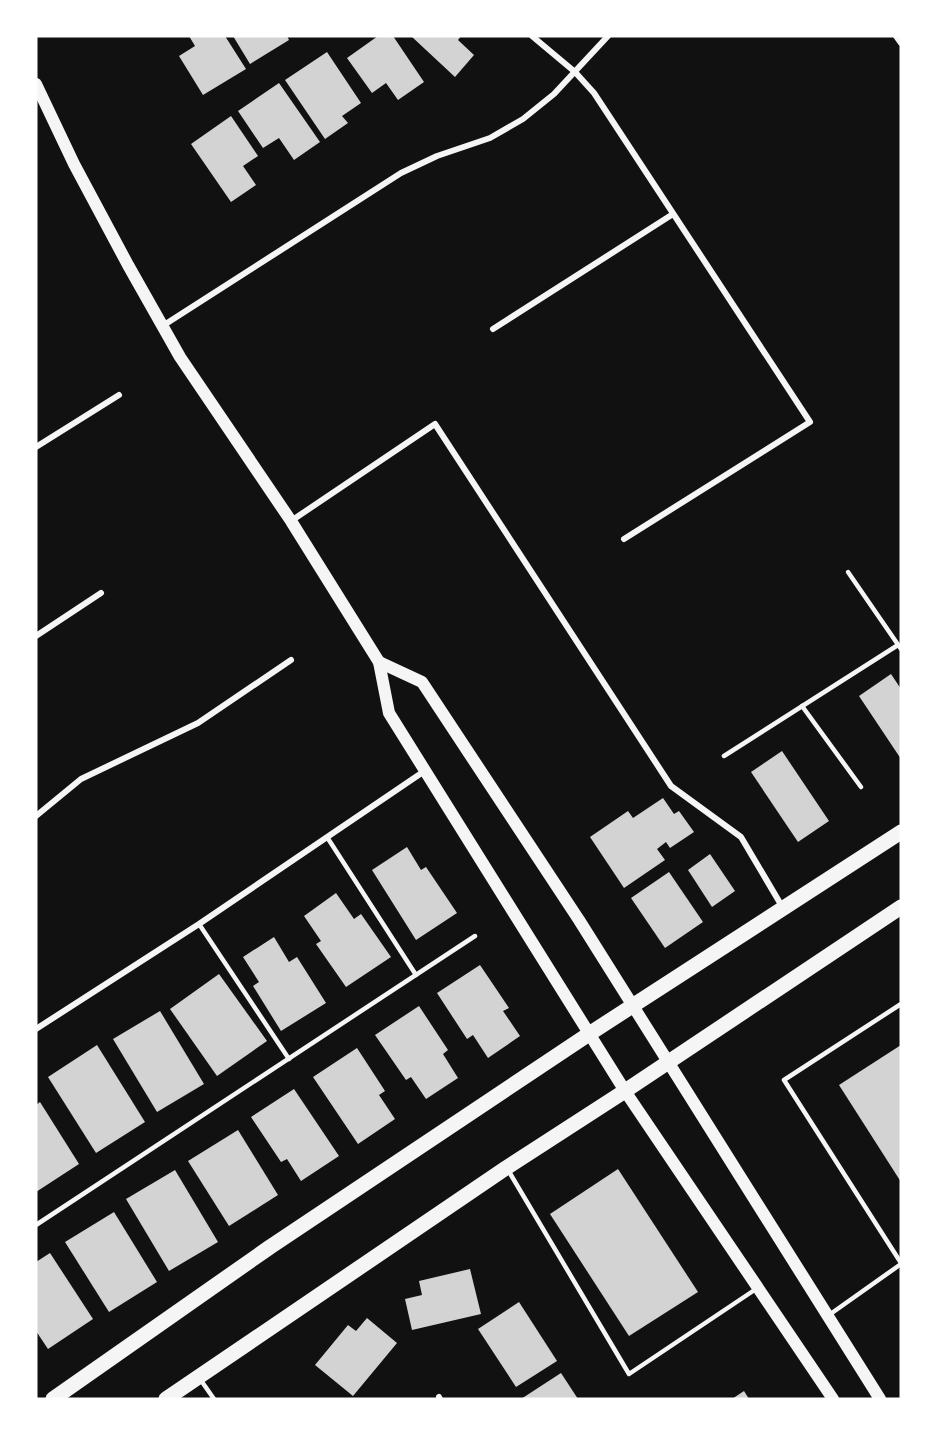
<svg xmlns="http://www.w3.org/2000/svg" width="937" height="1435" font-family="Inter,sans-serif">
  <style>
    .building { fill: #d3d3d3 }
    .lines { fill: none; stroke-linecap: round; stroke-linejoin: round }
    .service { stroke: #f5f5f5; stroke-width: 4.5 }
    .minor { stroke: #f5f5f5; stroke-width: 6 }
    .secondary { stroke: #f5f5f5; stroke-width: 12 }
    .primary { stroke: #f5f5f5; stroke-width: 15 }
  </style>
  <rect width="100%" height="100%" fill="#111"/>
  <g class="building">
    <polygon points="189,36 225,36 246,69 203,95 179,56 195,46"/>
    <polygon points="233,36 287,36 289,40 250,64"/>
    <polygon points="378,36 393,36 424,82 398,100 386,83 372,93 347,58"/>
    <polygon points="411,36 461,36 458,40 474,55 455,77"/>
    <polygon points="327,52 361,103 342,116 348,123 325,139 285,80"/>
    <polygon points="279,83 320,142 294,160 279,138 263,148 238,111"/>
    <polygon points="231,116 258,156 243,166 256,185 231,202 191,144"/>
    <polygon points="891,674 901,689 901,759 859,696"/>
    <polygon points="782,751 829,821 798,842 751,772"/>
    <polygon points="663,798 674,814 679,811 694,832 670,848 666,842 657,849 665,860 624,888 590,837 628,811 633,818"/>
    <polygon points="407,847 421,870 426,867 457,913 416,940 372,870"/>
    <polygon points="710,854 735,891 712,907 688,870"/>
    <polygon points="669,872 703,922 665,948 631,898"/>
    <polygon points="336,893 354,919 361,914 391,957 346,987 316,944 321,941 304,916"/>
    <polygon points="274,937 289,962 297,957 326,1003 281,1031 253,986 259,982 243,957"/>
    <polygon points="480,965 509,1008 503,1011 520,1036 488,1058 473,1035 467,1039 437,993"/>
    <polygon points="219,974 267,1041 217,1076 170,1009"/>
    <polygon points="419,1006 448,1050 443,1054 458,1078 426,1099 411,1077 406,1080 375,1035"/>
    <polygon points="160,1011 204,1084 157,1112 113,1039"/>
    <polygon points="97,1045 145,1122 96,1153 48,1077"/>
    <polygon points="901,1045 901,1182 839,1085"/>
    <polygon points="357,1048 385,1091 379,1095 395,1119 358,1144 313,1077"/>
    <polygon points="294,1089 339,1156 301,1181 287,1159 281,1162 251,1117"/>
    <polygon points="40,1102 79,1164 36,1192 36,1105"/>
    <polygon points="238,1130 278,1195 229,1226 188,1161"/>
    <polygon points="618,1169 698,1292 629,1336 550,1214"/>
    <polygon points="175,1170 218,1242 169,1271 126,1199"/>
    <polygon points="114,1212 157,1282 109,1312 65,1242"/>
    <polygon points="50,1253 93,1319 48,1349 36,1331 36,1262"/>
    <polygon points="470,1269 481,1314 412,1330 405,1299 422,1295 419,1281"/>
    <polygon points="519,1302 557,1361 516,1387 478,1329"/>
    <polygon points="367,1318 397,1343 353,1396 315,1365 348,1325 356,1331"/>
    <polygon points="561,1373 578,1399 521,1399"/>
    <polygon points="744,1391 749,1399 732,1399"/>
  </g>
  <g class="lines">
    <g class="service">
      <polyline points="848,572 901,649"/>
      <polyline points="802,706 861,787"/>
      <polyline points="724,756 898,645"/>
      <polyline points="327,837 416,975"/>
      <polyline points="199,924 289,1059"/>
      <polyline points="901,1004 784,1080 901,1263"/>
      <polyline points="508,1170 629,1374 756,1289"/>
      <polyline points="36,1225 475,936"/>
      <polyline points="829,1315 901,1264"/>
      <polyline points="200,1379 214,1399"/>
    </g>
    <g class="minor">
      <polyline points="532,36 575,72 594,93 810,422 624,539"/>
      <polyline points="896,36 901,43"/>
      <polyline points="164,325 401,173 437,156 490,138 523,119 554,94 608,36"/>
      <polyline points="493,329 673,214"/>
      <polyline points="36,447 119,395"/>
      <polyline points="291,521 435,424 671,786 741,837 783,908"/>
      <polyline points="36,636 101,593"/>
      <polyline points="36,816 81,779 198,723 291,660"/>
      <polyline points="36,1029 199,924 426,770"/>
      <polyline points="439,1397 440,1399"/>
    </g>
    <g class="secondary">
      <polyline points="36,84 74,164 128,265 180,357 291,521 379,662 389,713 625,1091 833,1399"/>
      <polyline points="379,662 422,682 579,920 880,1399"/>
    </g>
    <g class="primary">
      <polyline points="53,1399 270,1247 589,1034 901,832"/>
      <polyline points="166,1399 506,1168 625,1091 901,907"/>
    </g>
  </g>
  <rect width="937" height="1435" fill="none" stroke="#ffffff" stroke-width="75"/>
</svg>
